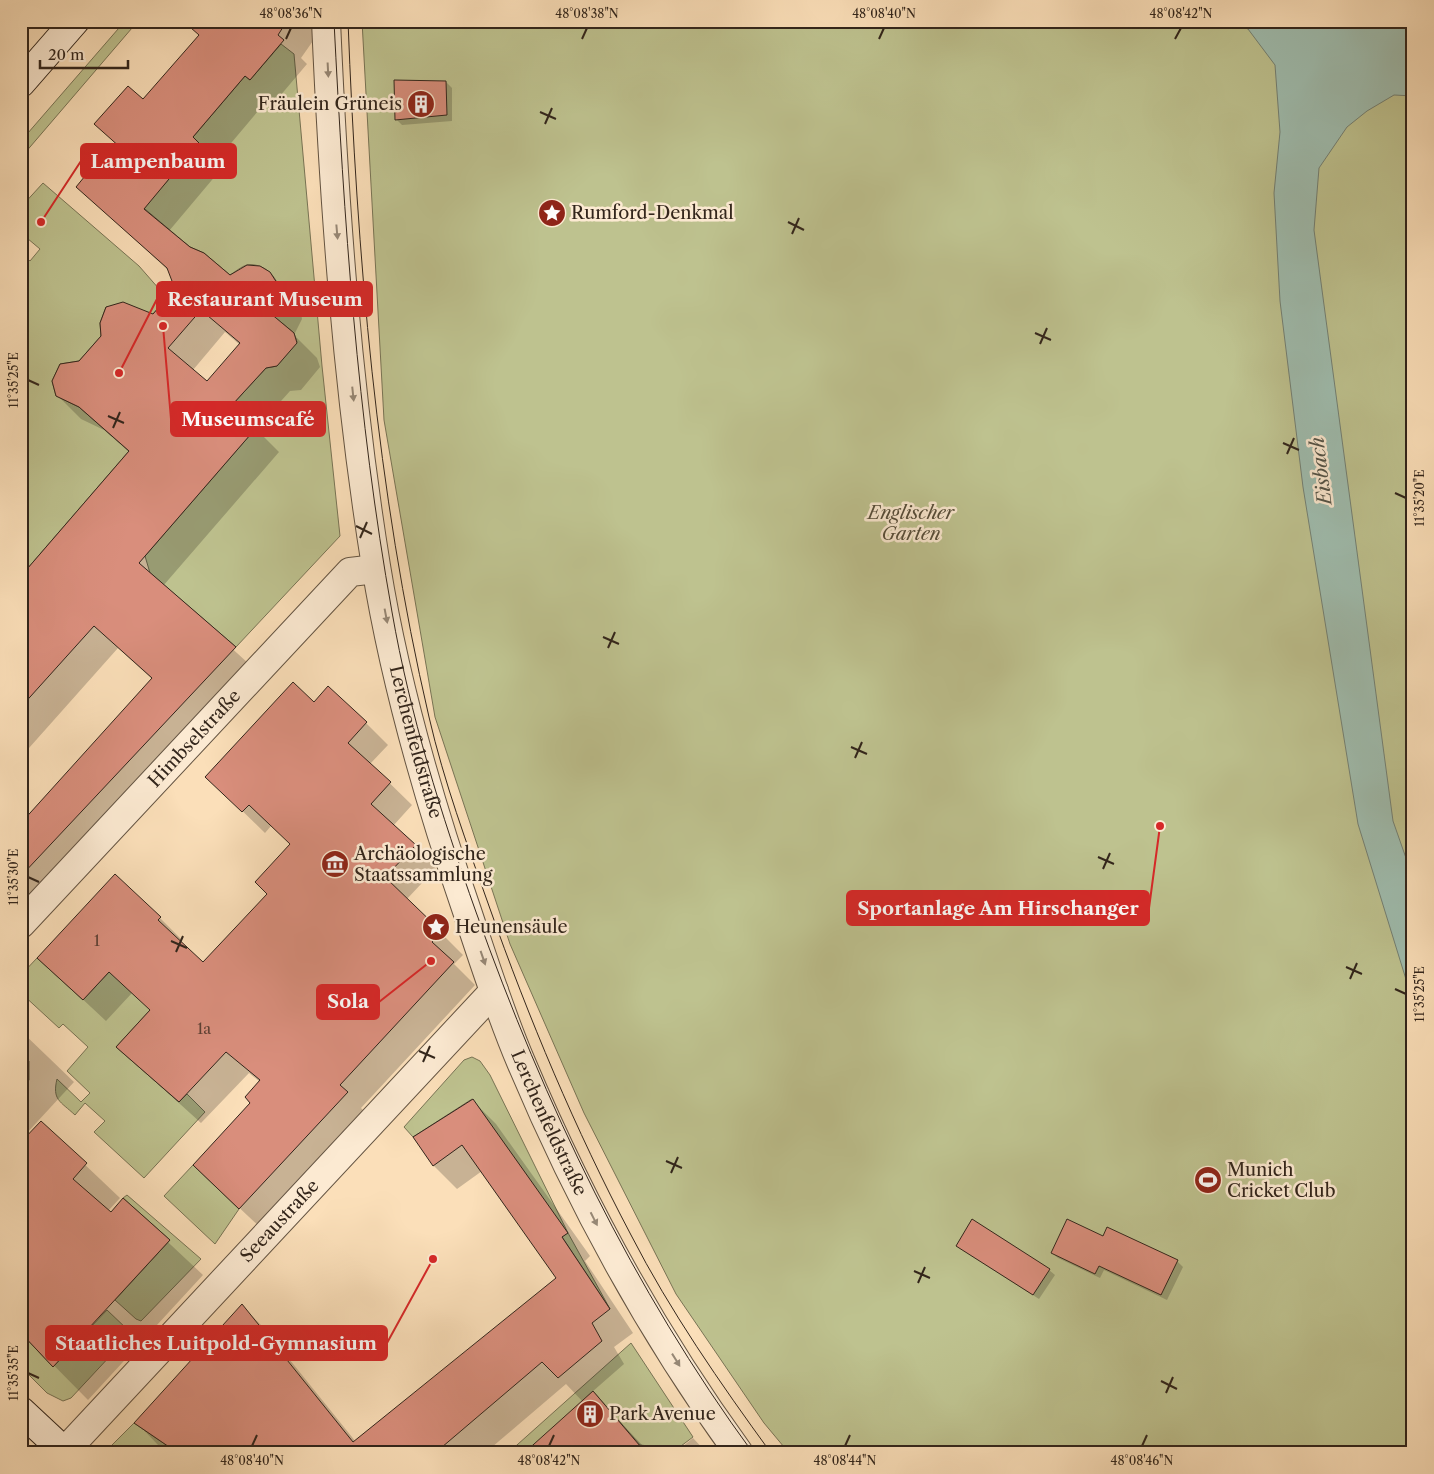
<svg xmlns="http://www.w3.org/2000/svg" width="1434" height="1474" font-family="'Libre Caslon Text',serif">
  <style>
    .green { fill: #bec28f; stroke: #787455 }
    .water { fill: #9fbdaf; stroke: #738074 }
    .shadow { fill: #0003; fill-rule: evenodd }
    .building { fill: #d98e7c; stroke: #32251b; fill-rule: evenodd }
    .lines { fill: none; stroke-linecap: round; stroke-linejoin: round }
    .street-casing { stroke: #645442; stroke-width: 30 }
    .secondary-casing { stroke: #32251b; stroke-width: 30 }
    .street { stroke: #fcead2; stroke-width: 28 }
    .secondary { stroke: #fcead2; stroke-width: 28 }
    .tram { stroke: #32251b; stroke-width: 1 }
    .oneway { fill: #978876 }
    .ticks { fill: none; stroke: #32251b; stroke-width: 2 }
    .labels { text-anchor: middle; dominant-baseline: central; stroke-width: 5; stroke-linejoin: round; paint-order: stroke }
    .number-label { font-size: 15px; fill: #5c3f33 }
    .poi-label { font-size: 18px; fill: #32251b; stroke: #fcead2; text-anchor: start }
    .park-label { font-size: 18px; font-style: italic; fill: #554c38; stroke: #fcead2 }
    .street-label { font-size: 18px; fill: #32251b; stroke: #fcead2 }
    .water-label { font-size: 19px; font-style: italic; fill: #535347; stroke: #fcead2 }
    .leader { fill: none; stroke: #d62828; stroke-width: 2 }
    .callout-dot { fill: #d62828; stroke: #fcead2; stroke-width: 2 }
    .callout { fill: #d62828; stroke: #d62828; stroke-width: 2 }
    .callout-label { font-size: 19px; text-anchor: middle; font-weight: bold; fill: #fff }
    .neatline { fill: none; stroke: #32251b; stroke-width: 2 }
    .ticks-label { font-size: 12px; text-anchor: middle; fill: #32251b }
  </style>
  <rect width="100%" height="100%" fill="#fbdfb9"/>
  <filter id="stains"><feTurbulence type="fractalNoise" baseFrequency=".004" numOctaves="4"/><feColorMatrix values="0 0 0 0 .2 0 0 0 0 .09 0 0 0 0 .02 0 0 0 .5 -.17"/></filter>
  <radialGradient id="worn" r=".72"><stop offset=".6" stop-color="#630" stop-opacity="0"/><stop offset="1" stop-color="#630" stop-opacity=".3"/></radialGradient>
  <g class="green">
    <polygon points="125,21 138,21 24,154 21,151 21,141"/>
    <polygon points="362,21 1413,21 1413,1453 789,1453 764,1423 676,1294 584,1113 510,944 435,717 384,420"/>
    <path d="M281,44L294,54L322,366L340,536L236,647L150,573L145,556L256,428L232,405L266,368L277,366L297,342L294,333L270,313C272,307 278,300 278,294C281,278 263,262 247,265C242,266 235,272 230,275L204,253L190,247L139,204L163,186L199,143L193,137L245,76L250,80Z"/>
    <polygon points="43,183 139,266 167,298 145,323 106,307 100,323 101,336 79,361 60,364 52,381 56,396 79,407 129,451 21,576 21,253 30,261 40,249 21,233 21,207"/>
    <path d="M37,958L83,1000L109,972H185L116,1047L179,1102L187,1094L205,1112L144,1178L94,1132L105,1121L85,1103L75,1115C60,1101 52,1100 57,1079L81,1102L90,1093L67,1071L88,1047L63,1024L59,1028L21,993V975Z"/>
    <polygon points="472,1057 480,1061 490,1075 568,1233 610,1309 562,1237 567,1233 472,1099 413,1137 404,1127 464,1060"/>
    <polygon points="29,1061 29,1080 21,1091 21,1069"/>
    <polygon points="193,1165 239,1209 215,1244 164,1196"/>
    <polygon points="127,1195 201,1259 141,1321 136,1319 115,1300 170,1240 123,1198"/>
    <polygon points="107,1310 128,1330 126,1339 71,1398 63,1401 47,1393 21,1367 21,1333 53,1367"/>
    <polygon points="631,1343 693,1437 677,1449 640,1445 593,1391 530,1453 508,1453"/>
    <polygon points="134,1423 178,1453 124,1453 112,1445"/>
  </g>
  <polygon class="water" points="1228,21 1400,21 1413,34 1413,96 1394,95 1367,111 1347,127 1319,168 1314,230 1393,821 1413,878 1413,1002 1358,824 1303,487 1280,301 1274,193 1280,132 1275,65 1248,29"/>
  <g class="shadow">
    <path d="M185,21H314L315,38L301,58L307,64L274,103L269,98L216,161L222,168L169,231L230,276L269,273L293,297L300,308L302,319L294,335L317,358L320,367L301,390L290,391L256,429L279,452L163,586L258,672L21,925V818L25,821L152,679L118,648L21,757V578L129,452L104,430L81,419L57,395L80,362L153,316L176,290L169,271L78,187L102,171L121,149L96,124L143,101L200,36ZM225,332L240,345L207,383L193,370Z"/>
    <polygon points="446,82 452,88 452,121 402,125 396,119"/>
    <polygon points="314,704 366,723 388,745 370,764 412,805 393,826 436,868 407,899 463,955 454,964 475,985 361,1108 368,1115 262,1229 216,1186 260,1082 249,1073 201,1123 117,1047 151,1011 132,993 106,1021 61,979 115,876 160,918 182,940 180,942 203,963 269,894 291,844 271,826 265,833 229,798"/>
    <polygon points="21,1031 74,1082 25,1135 27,1138 41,1123 120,1198 108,1211 111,1214 123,1200 203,1275 88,1400 21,1332"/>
    <polygon points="473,1101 496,1124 590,1256 585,1261 633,1333 614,1347 624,1364 592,1392 644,1447 677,1451 693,1438 707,1453 532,1453 583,1402 566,1384 485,1453 473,1453 467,1448 462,1453 169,1453 159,1446 136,1422 242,1306 265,1329 356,1442 558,1278 482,1171 457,1189 434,1166 414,1138"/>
    <polygon points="1104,1237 1177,1261 1183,1267 1167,1300 1104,1270 1100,1278 1058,1258 1052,1253"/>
    <polygon points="957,1246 1049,1270 1055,1275 1039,1299"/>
  </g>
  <g class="building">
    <path d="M183,21H287L278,35L284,40L250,80L245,76L193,137L199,143L144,209L190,247L204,253L230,275L247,265L260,266L270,272L277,283L278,295L270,313L294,333L297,343L277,366L266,368L232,405L257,427L139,563L236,647L21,876V823L152,678L94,626L21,707V576L129,451L79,407L56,396L52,381L60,364L79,361L101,336L100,323L106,307L123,302L153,314L175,289L167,268L76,187L85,176L101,170L121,148L94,124L128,86L143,99L199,35ZM201,310L240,343L207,381L168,348Z"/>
    <polygon points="394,80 446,81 447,115 395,120"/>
    <polygon points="293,682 314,702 328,686 367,722 348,743 391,782 371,804 416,845 385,877 442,932 432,942 454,962 340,1085 348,1092 239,1209 193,1165 250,1103 245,1097 260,1080 226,1052 179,1102 116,1047 150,1010 109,972 83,1000 37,958 115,874 161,917 158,920 203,962 267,894 255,882 290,844 249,805 242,812 205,777"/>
    <polygon points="473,1099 568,1233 562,1237 610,1309 592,1323 602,1341 558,1378 542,1362 435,1453 178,1453 134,1423 242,1304 353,1442 556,1278 462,1145 433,1166 413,1137"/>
    <polygon points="41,1121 87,1163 73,1179 111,1212 123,1198 170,1240 53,1367 21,1333 21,1142"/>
    <polygon points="972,1219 1050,1269 1033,1295 956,1246"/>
    <polygon points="1067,1219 1103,1236 1107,1227 1178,1260 1161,1295 1099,1266 1095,1274 1051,1253"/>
    <polygon points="593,1391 646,1453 524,1453"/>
  </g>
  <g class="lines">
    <g class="street-casing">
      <g id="street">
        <path id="s1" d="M326,21C334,204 347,386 376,566C395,684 428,798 467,911C484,962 500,1013 521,1062C579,1200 651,1332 739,1453"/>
        <path id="s2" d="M21,924L350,572L376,569"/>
        <path id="s3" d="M64,1452L494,991"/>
      </g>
    </g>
    <g class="secondary-casing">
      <g id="secondary">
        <polyline points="21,83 75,21"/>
        <polyline points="21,1411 66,1453"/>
      </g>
    </g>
    <use href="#street" class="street"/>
    <use href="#secondary" class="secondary"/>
    <g class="tram">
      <path d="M334,21C344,219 357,417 392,612C410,715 441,814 476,912C545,1105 632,1288 753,1453"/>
      <path d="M348,21C357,254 376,490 429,717C444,782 467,844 489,906C529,1019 575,1129 631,1235C670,1311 720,1383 771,1453"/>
    </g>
  </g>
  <defs><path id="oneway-solid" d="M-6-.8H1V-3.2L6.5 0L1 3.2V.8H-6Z" transform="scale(1.25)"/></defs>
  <g class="oneway">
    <use href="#oneway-solid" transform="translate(328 70) rotate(87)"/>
    <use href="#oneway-solid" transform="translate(337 232) rotate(85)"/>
    <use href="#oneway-solid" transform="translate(353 394) rotate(84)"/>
    <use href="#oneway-solid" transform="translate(386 616) rotate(79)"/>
    <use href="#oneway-solid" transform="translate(483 958) rotate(71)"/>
    <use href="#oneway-solid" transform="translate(594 1219) rotate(63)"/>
    <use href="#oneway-solid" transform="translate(676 1360) rotate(58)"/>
  </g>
  <path class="ticks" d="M286,39L291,28M582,39L587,28M879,39L884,28M1175,39L1181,28M540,112L556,119M545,124L552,108M788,222L804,230M792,234L799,218M1035,333L1051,340M1040,344L1047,328M28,380L39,385M108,416L124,423M113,428L120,412M1283,443L1299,450M1287,454L1294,438M1395,493L1406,498M356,526L372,534M360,538L367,522M603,637L619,644M608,648L615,632M851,747L867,754M855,758L862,742M1098,857L1114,864M1103,869L1110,853M28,877L39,882M171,941L187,948M176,952L183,936M1346,967L1362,974M1350,979L1357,963M1395,989L1406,994M419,1051L435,1058M423,1062L430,1046M666,1161L682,1168M671,1173L678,1157M914,1271L930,1278M918,1283L925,1267M28,1373L39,1378M1161,1381L1177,1389M1166,1393L1173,1377M252,1446L257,1435M549,1446L554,1435M845,1446L850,1435M1142,1446L1147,1435"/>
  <defs>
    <g id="building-disc" transform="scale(1.4375)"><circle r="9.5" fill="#8f2418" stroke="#fcead2"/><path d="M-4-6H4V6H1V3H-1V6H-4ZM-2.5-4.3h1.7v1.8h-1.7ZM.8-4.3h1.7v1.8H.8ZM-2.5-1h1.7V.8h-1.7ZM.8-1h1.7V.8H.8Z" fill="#fff"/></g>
    <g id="sight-disc" transform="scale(1.4375)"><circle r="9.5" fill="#8f2418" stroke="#fcead2"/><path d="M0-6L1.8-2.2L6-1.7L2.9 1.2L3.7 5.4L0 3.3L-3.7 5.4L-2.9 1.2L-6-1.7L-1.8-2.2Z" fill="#fff"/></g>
    <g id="museum-disc" transform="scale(1.4375)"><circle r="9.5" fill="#8f2418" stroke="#fcead2"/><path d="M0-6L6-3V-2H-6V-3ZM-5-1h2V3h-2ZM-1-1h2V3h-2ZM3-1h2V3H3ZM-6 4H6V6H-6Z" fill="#fff"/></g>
    <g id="stadium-disc" transform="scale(1.4375)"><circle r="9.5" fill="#8f2418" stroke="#fcead2"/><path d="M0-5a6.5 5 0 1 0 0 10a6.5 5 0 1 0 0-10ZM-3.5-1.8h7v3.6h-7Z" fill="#fff"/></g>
  </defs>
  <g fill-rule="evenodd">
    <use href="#building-disc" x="421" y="104"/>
    <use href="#sight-disc" x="552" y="213"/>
    <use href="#museum-disc" x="335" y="864"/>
    <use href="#sight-disc" x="436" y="927"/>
    <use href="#stadium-disc" x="1208" y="1180"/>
    <use href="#building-disc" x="590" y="1414"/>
  </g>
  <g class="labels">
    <g class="number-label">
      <text x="97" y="940">1</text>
      <text x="204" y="1028">1a</text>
    </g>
    <g class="poi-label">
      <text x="402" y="104" text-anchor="end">Fräulein Grüneis</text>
      <text x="571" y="213">Rumford-Denkmal</text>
      <text x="354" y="854">Archäologische<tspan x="354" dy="21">Staatssammlung</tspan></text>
      <text x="455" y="927">Heunensäule</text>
      <text x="1227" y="1170">Munich<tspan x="1227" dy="21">Cricket Club</tspan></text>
      <text x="609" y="1414">Park Avenue</text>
    </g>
    <g class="park-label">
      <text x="911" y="513">Englischer<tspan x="911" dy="21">Garten</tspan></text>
    </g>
    <g class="street-label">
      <text stroke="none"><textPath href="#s2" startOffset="254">Himbselstraße</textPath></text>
      <text stroke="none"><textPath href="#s1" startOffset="728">Lerchenfeldstraße</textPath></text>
      <text stroke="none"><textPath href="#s1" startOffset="1132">Lerchenfeldstraße</textPath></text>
      <text stroke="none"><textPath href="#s3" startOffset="316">Seeaustraße</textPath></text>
    </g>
    <g class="water-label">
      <text transform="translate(1321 471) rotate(-97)">Eisbach</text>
    </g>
  </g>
  <path class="leader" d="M41 222L81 161M119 373L157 299M163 326L171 419M1160 826L1149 908M431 961L379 1002M433 1259L387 1343"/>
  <g class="callout-dot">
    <circle cx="41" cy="222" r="5"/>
    <circle cx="119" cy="373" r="5"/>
    <circle cx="163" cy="326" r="5"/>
    <circle cx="1160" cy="826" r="5"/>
    <circle cx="431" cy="961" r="5"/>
    <circle cx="433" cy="1259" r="5"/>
  </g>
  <g class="callout">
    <rect x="81" y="144" width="155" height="34" rx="5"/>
    <rect x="157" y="282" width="215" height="34" rx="5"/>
    <rect x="171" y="402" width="154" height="34" rx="5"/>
    <rect x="847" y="891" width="302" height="34" rx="5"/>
    <rect x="317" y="985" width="62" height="34" rx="5"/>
    <rect x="46" y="1326" width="341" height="34" rx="5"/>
  </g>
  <g class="callout-label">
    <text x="158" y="168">Lampenbaum</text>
    <text x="265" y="306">Restaurant Museum</text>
    <text x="248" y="426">Museumscafé</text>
    <text x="998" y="915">Sportanlage Am Hirschanger</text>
    <text x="348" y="1008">Sola</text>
    <text x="216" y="1350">Staatliches Luitpold-Gymnasium</text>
  </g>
  <rect width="1434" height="1474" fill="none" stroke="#fbdfb9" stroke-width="55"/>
  <path d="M40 60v8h88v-8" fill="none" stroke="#32251b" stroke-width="2.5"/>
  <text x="48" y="60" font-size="15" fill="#32251b" stroke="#fcead2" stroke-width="4" paint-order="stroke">20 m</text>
  <rect x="28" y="28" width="1378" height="1418" class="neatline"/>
  <g class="ticks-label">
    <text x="291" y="18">48°08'36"N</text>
    <text x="587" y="18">48°08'38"N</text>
    <text x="884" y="18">48°08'40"N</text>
    <text x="1181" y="18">48°08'42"N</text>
    <text transform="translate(14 380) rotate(-90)" y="4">11°35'25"E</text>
    <text transform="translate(1420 498) rotate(-90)" y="4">11°35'20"E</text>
    <text transform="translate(14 877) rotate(-90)" y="4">11°35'30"E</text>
    <text transform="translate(1420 994) rotate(-90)" y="4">11°35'25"E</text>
    <text transform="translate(14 1373) rotate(-90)" y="4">11°35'35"E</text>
    <text x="252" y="1465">48°08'40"N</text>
    <text x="549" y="1465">48°08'42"N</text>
    <text x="845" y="1465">48°08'44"N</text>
    <text x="1142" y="1465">48°08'46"N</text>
  </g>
  <rect width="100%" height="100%" filter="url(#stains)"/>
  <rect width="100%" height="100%" fill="url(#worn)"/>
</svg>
